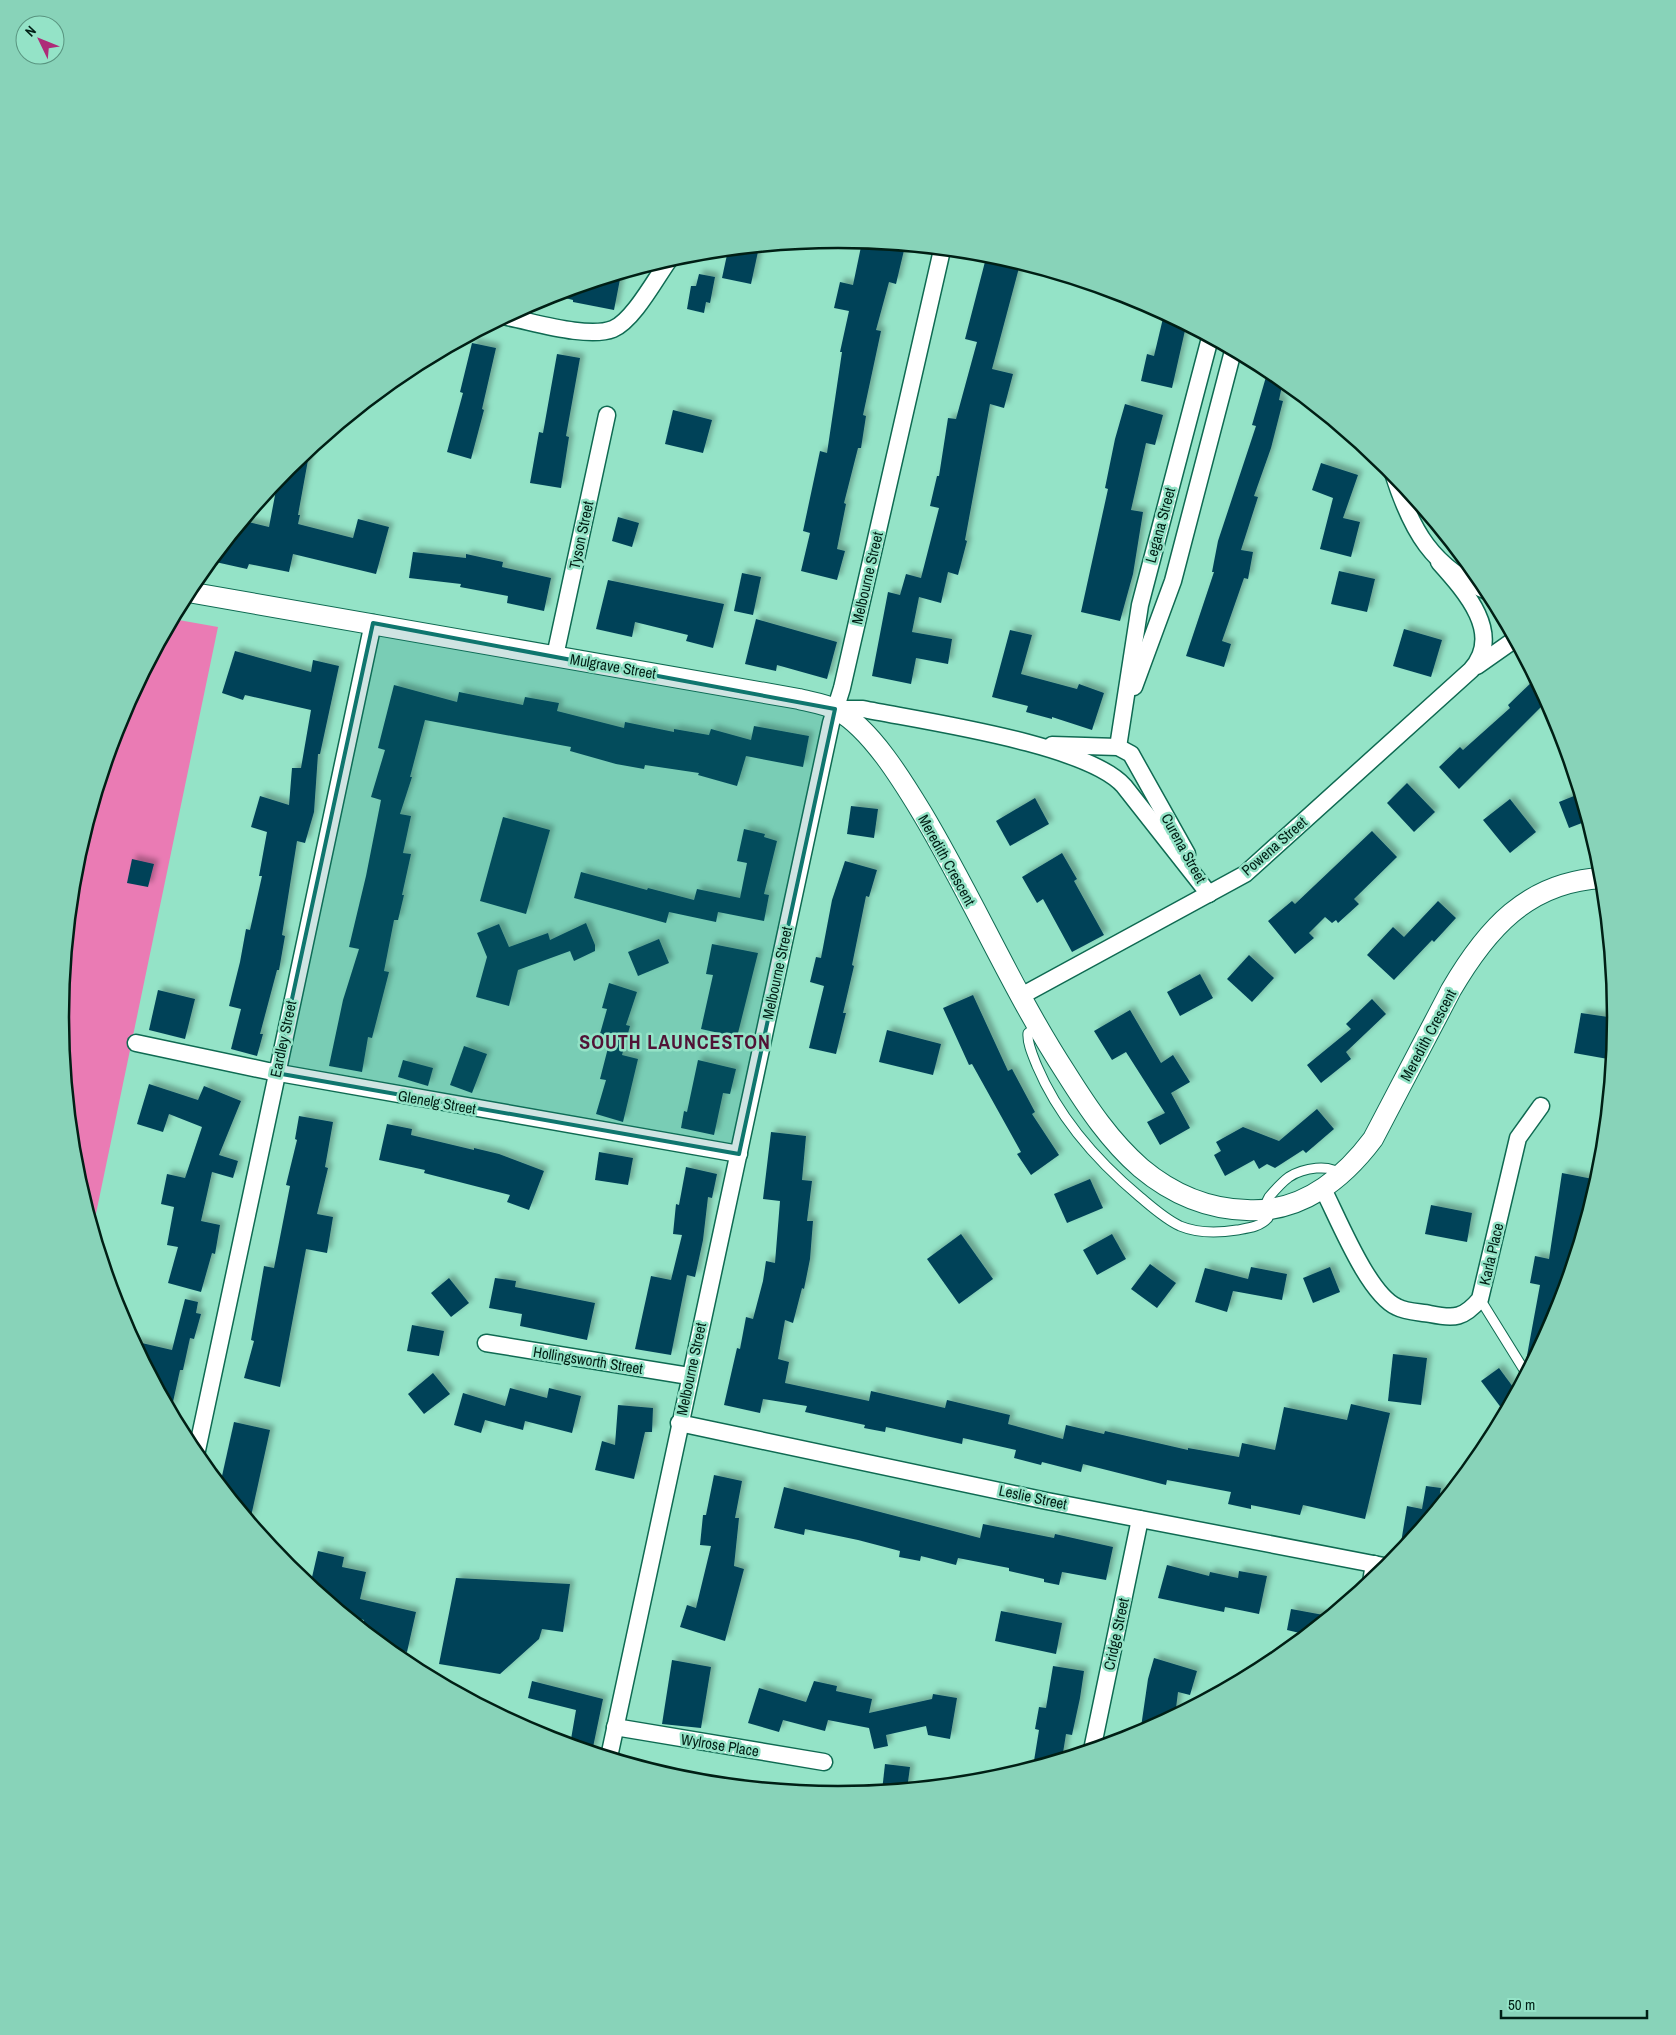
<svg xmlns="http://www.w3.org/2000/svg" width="1676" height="2035" font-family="'Archivo Narrow',sans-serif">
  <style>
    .green { fill: #ea7bb4 }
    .building { fill: #004259; filter: url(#shadow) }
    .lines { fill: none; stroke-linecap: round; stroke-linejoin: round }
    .service-casing { stroke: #0f6a52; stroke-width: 11 }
    .minor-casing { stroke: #0f6a52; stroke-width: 19 }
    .tertiary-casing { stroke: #0f6a52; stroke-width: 22 }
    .service { stroke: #fff; stroke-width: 9 }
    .minor { stroke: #fff; stroke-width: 16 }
    .tertiary { stroke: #fff; stroke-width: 20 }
    .marked { fill: #0f766e; fill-opacity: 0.2; stroke: #0f766e; stroke-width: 4; stroke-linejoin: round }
    .labels { text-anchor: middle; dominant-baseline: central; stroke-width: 5; stroke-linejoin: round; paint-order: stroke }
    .street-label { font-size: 15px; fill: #001f15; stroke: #94e3c7 }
    .district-label { font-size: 20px; font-weight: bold; letter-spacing: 1px; fill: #511336; stroke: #94e3c7 }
    .rim { fill: none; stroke: #001f15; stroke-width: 2.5 }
  </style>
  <defs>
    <filter id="shadow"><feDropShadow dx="4.5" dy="-4.5" stdDeviation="2.5" flood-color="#0004"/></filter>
  </defs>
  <rect width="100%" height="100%" fill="#94e3c7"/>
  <polygon class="green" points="173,619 218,627 93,1228 75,1169 60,1018 75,865 119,720"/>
  <g class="building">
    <polygon points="862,242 905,246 896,284 889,282 876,330 881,331 863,415 866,416 861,448 858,448 844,503 846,504 837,549 845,551 837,580 801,571 810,533 803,531 820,451 827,453 842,352 840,352 849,311 834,308 840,282 853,285"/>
    <polygon points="759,247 751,284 722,278 728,250"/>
    <polygon points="987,254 1020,264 992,369 1013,374 1004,408 990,404 965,540 967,541 958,575 948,572 941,603 919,597 912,632 952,639 948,664 916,658 911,684 872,676 888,592 900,595 906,574 921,578 939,508 930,506 937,476 939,476 948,418 956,419 977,342 965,339"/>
    <polygon points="621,274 614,310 573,302 573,300 553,295"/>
    <polygon points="699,274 715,277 710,303 706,302 704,313 687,309 691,286 696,286"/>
    <polygon points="1164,314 1186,326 1172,388 1141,381 1147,354 1154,356"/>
    <polygon points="472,343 496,348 482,409 484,410 471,459 447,452 463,393 460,392"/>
    <polygon points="557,354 580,358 566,436 569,437 561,488 530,483 539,432 543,433"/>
    <polygon points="1268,370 1283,381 1279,400 1283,401 1271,448 1254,496 1258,497 1241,550 1253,552 1248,579 1244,578 1222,641 1231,644 1224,667 1186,656 1214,572 1212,572 1218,541 1256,426 1252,425"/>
    <polygon points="1125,404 1163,415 1155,445 1146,443 1131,510 1143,512 1133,574 1120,621 1081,612 1108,489 1105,488 1115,439"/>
    <polygon points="673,410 712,420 703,453 665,444"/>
    <polygon points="310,449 298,515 300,515 298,524 353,538 358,519 389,527 376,574 293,554 289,572 249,564 247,569 211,561 244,521 269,527 276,490 270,489 288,467"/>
    <polygon points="1321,463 1358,475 1343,518 1360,522 1351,557 1320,549 1333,498 1312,490"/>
    <polygon points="618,517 639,523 632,547 612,541"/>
    <polygon points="413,552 466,558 466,554 503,562 502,567 551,578 544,611 507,603 508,596 460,587 461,584 409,578"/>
    <polygon points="1339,571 1375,579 1367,612 1331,604"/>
    <polygon points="742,573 761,577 753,615 734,611"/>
    <polygon points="608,580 724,604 713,648 686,641 688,635 635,622 632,637 596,629"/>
    <polygon points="756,619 837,642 827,679 777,665 776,671 745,664"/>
    <polygon points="1404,629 1442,640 1431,677 1393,666"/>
    <polygon points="1010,630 1032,635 1021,674 1077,689 1079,684 1104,693 1092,730 1052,717 1052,719 1026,712 1028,706 992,697"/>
    <polygon points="235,651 311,672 313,660 339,666 320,754 318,754 314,812 305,843 297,841 282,935 285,936 279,970 277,970 260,1034 263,1034 257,1056 231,1049 241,1009 229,1006 240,962 246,929 250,930 262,876 259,876 267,832 251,827 260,796 289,805 292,768 301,768 311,710 245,695 243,700 222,693"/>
    <polygon points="1535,679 1547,701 1459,789 1439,767 1460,747 1463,750 1510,708 1508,705"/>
    <polygon points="394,685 457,702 459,692 523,705 525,697 559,703 557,711 624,728 625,722 674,732 674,729 709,735 711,729 751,740 754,726 809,736 803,767 746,756 737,786 698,775 699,773 645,765 644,769 616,764 570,751 571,747 425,720 410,777 412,777 400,814 411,816 403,853 411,854 402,895 404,895 398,920 394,920 384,971 389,972 372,1038 368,1037 362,1072 329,1066 343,1000 359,949 349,947 366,876 381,800 371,797 385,750 378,748"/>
    <polygon points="1407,783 1435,812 1414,832 1387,803"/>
    <polygon points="1579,794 1587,821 1569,828 1559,802"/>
    <polygon points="1035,798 1049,824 1010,846 996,821"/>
    <polygon points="1510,799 1536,832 1510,853 1483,820"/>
    <polygon points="851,806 878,809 874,838 847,834"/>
    <polygon points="503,817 550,830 526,914 480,901"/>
    <polygon points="744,829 765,834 764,837 777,841 764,894 769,895 764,921 718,912 716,922 669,912 666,923 574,898 581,872 647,890 648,888 694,900 697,889 740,898 747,863 737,861"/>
    <polygon points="1372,831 1397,857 1354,899 1359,904 1338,923 1336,920 1332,923 1325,917 1309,933 1314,938 1295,954 1268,921 1292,901 1295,904"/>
    <polygon points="1062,853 1077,879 1074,881 1104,935 1072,952 1043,899 1037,903 1022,877"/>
    <polygon points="132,859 154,864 148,887 127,883"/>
    <polygon points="845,861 877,870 869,897 866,896 852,965 854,966 843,1013 846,1013 836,1054 809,1048 824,986 810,982 816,957 821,958 832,900"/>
    <polygon points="1438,901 1456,918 1434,942 1432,940 1394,980 1367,955 1393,927 1404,937"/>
    <polygon points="586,923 595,945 595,951 574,961 570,951 518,970 509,1006 476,997 487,957 477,933 499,924 509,947 548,933 550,940"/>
    <polygon points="659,939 669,963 638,976 628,952"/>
    <polygon points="712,944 758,953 737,1037 701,1029 713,975 706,974"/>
    <polygon points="1249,955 1274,978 1252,1002 1227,979"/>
    <polygon points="1200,974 1213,998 1180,1016 1167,992"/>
    <polygon points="609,983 637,992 626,1025 630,1026 622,1055 638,1059 623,1122 596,1114 606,1080 600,1079 609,1044 598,1041 607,1009 602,1008"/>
    <polygon points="158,990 195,999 185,1039 149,1030"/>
    <polygon points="973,995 1008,1071 1012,1069 1035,1112 1032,1114 1059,1155 1031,1175 1017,1154 1021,1152 972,1064 969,1065 943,1008"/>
    <polygon points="1372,999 1386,1014 1346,1052 1351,1059 1321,1083 1307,1065 1351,1029 1346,1024"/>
    <polygon points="1130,1010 1161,1063 1173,1055 1190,1082 1171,1093 1190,1128 1160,1145 1147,1122 1165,1113 1126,1052 1112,1060 1094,1031"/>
    <polygon points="1581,1013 1615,1018 1608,1059 1574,1053"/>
    <polygon points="887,1030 941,1044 933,1075 879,1062"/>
    <polygon points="464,1046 487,1054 472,1093 450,1085"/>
    <polygon points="403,1060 433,1068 428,1086 398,1077"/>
    <polygon points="698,1060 736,1069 730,1094 723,1093 714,1135 681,1128 684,1111 687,1112"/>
    <polygon points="149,1084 198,1100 204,1086 241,1101 219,1155 238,1161 233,1178 212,1172 201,1221 220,1225 215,1254 212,1253 201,1292 168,1283 178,1247 167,1245 174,1207 161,1204 167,1174 185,1178 202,1127 169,1114 163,1132 137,1124"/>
    <polygon points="1317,1109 1334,1129 1306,1153 1303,1150 1275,1168 1267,1164 1259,1169 1254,1160 1225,1176 1214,1155 1221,1151 1216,1142 1243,1127 1279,1141"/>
    <polygon points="299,1116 333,1122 325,1167 328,1168 317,1214 333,1217 327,1253 306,1249 280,1387 244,1378 254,1341 251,1340 264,1266 274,1268 290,1186 286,1185 297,1140 295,1139"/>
    <polygon points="387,1124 412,1129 411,1135 474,1150 474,1148 499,1154 544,1171 529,1210 507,1202 510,1195 424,1173 425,1170 379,1160"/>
    <polygon points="771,1132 806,1136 802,1180 812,1181 807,1221 813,1221 810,1259 804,1289 802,1288 793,1323 785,1320 778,1359 789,1362 785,1383 869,1401 871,1391 945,1408 947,1400 1010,1415 1008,1424 1063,1439 1066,1425 1104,1434 1105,1431 1188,1450 1188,1448 1239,1457 1242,1443 1275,1450 1284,1407 1347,1420 1351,1404 1390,1413 1365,1519 1303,1505 1300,1515 1251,1505 1251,1509 1228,1504 1231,1492 1167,1480 1166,1485 1083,1464 1081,1472 1042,1462 1041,1465 1014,1458 1016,1450 963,1438 962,1444 886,1427 885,1432 864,1428 865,1425 805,1412 807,1406 763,1399 760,1413 724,1405 737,1348 740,1349 746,1317 753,1319 763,1281 766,1261 775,1263 780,1201 763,1199"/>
    <polygon points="599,1152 633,1158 628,1185 595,1180"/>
    <polygon points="686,1167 717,1174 712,1198 708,1197 703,1240 695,1277 687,1275 671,1355 635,1349 651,1276 671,1280 682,1235 673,1234 676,1204 679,1205"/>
    <polygon points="1562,1173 1598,1180 1557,1315 1529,1367 1526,1361 1540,1285 1530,1283 1535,1256 1549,1259"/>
    <polygon points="1090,1179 1103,1208 1067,1223 1054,1194"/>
    <polygon points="1431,1205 1472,1213 1467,1242 1425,1234"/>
    <polygon points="961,1234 993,1279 959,1304 927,1259"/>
    <polygon points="1112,1234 1126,1259 1097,1275 1083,1250"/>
    <polygon points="1150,1264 1176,1283 1157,1308 1131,1289"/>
    <polygon points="1251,1267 1287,1274 1282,1300 1233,1291 1227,1312 1195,1302 1205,1268 1248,1279"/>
    <polygon points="1330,1267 1340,1292 1313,1303 1303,1278"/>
    <polygon points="449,1278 469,1303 451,1317 431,1293"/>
    <polygon points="495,1278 516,1281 515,1287 595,1303 587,1340 520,1326 522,1314 489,1308"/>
    <polygon points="185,1299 198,1302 196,1313 201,1314 194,1339 190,1338 183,1370 180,1370 171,1411 133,1341 172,1350"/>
    <polygon points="412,1325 444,1331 439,1356 407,1351"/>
    <polygon points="1393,1354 1427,1358 1421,1405 1388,1401"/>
    <polygon points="1499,1368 1516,1391 1505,1413 1481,1381"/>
    <polygon points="433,1373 450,1394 424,1414 408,1394"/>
    <polygon points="510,1388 547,1398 549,1388 581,1396 572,1433 525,1421 523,1430 485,1420 481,1433 454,1425 463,1393 505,1406"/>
    <polygon points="618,1405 653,1408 652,1432 645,1432 634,1479 595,1470 602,1441 615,1445"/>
    <polygon points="234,1422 270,1430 250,1521 220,1485"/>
    <polygon points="714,1475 742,1481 735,1518 739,1518 734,1566 744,1569 725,1641 680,1627 687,1605 696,1608 711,1546 700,1545 703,1515 706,1515"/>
    <polygon points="1426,1486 1441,1488 1437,1508 1399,1555 1407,1506 1422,1509"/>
    <polygon points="784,1487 980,1538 983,1524 1054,1538 1055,1534 1113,1547 1106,1580 1062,1572 1059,1585 1044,1582 1044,1579 1009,1571 1009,1568 958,1558 956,1565 921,1556 920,1561 899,1557 900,1551 858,1540 805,1529 804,1535 774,1528"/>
    <polygon points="318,1551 344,1557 342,1567 366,1572 360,1599 416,1612 407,1652 385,1647 362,1629 364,1620 347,1616 310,1586"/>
    <polygon points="1167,1565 1209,1576 1210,1572 1238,1578 1239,1571 1267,1576 1259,1614 1225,1607 1224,1612 1158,1598"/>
    <polygon points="456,1578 570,1584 563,1632 542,1629 539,1639 500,1674 439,1664"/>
    <polygon points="1291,1609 1329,1616 1307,1634 1304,1634 1287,1630"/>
    <polygon points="1001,1611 1062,1623 1056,1654 995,1641"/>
    <polygon points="1154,1658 1197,1671 1190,1695 1178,1692 1175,1716 1140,1734 1148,1679"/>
    <polygon points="672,1660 711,1667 701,1728 662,1724"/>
    <polygon points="1053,1666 1084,1671 1080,1698 1072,1735 1066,1734 1062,1759 1033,1767 1039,1730 1035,1729 1039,1707 1046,1708"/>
    <polygon points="532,1681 603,1699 592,1752 570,1745 576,1710 528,1698"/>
    <polygon points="814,1681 837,1686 836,1691 872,1699 869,1713 932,1699 933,1694 957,1698 950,1739 928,1735 926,1726 886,1735 888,1746 874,1749 869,1728 828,1720 825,1731 783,1720 779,1732 748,1723 759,1688 806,1702"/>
    <polygon points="885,1764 910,1767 907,1789 882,1791"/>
  </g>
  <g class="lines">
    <g class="service-casing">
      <g id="service">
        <path d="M1037,1026L1028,1033C1027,1043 1033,1056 1037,1066C1059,1118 1097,1161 1140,1197C1152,1207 1165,1219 1180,1226C1197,1233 1219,1233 1237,1230C1248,1228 1260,1227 1268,1218L1267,1201L1269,1197C1275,1190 1282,1182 1289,1177C1303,1168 1330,1163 1341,1175"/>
        <polyline points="1480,1299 1526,1373"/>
      </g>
    </g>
    <g class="minor-casing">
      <g id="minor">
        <path d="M507,317C534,322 588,339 613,329C633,321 656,278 669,260"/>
        <path d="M1393,473C1411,530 1432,568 1489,592"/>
        <polyline points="555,656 607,415"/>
        <polyline points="1477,666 1514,640"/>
        <polyline points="1134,687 1173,581 1233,351"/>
        <path d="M835,709H863C922,721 1087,744 1124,786L1209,894"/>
        <polyline points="1052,745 1118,747 1131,754 1187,854"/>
        <polyline points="1118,747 1140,605 1210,338"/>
        <path d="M1021,996L1245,874L1471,670C1504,634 1465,591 1439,562"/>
        <polyline points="136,1043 268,1071 739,1154"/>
        <path d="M1323,1189C1338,1218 1368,1294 1397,1307C1406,1312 1420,1312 1430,1314C1455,1319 1464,1318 1480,1299L1518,1138L1541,1106"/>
        <polyline points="486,1343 689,1376"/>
        <polyline points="679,1423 1047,1501 1389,1567"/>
        <polyline points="196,1455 373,623"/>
        <polyline points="1371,1582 1374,1564"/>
        <polyline points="615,1727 824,1762"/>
        <polyline points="1092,1750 1140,1519"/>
        <polyline points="609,1757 831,723 842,688 942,250"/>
      </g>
    </g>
    <g class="tertiary-casing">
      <path id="tertiary" d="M188,592L799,699C811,702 826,704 837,710C871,729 902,780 922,813C973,898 1012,990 1066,1073C1088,1108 1110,1141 1141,1168C1172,1194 1207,1209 1247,1210C1301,1213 1343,1179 1373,1139L1451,990C1486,930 1527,882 1602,878"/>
    </g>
    <use href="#service" class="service"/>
    <use href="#minor" class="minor"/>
    <use href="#tertiary" class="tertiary"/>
  </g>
  <path class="marked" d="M373,623L835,709L739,1154L276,1073Z"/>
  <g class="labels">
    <g class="street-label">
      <text transform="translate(1160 525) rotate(-75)">Legana Street</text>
      <text transform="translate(581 535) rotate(-78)">Tyson Street</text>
      <text transform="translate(867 578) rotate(-77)">Melbourne Street</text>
      <text transform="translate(613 666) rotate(10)">Mulgrave Street</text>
      <text transform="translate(1274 846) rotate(-41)">Powena Street</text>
      <text transform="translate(1184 848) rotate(61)">Curena Street</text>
      <text transform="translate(947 860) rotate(61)">Meredith Crescent</text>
      <text transform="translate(777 973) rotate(-78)">Melbourne Street</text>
      <text transform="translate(1428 1035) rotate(-62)">Meredith Crescent</text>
      <text transform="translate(283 1039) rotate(-78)">Eardley Street</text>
      <text transform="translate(437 1102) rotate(10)">Glenelg Street</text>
      <text transform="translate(1491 1254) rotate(-77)">Karla Place</text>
      <text transform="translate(588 1360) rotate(9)">Hollingsworth Street</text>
      <text transform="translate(691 1369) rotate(-78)">Melbourne Street</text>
      <text transform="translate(1033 1497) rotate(12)">Leslie Street</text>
      <text transform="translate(1116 1634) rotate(-78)">Cridge Street</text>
      <text transform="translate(720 1745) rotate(9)">Wylrose Place</text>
    </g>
    <g class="district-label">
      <text x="675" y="1041">SOUTH LAUNCESTON</text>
    </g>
  </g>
  <path d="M0 0H1676V2035H0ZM69 1017a769 769 0 1 1 1538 0a769 769 0 1 1-1538 0Z" fill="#88d3b9" fill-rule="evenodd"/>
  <path class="rim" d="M69 1017a769 769 0 1 1 1538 0a769 769 0 1 1-1538 0Z"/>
  <g transform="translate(40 40) rotate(313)"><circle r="24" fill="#94e3c7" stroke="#599580"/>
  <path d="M0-4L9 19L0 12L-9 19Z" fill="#ae2c78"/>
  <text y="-8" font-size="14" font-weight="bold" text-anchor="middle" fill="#001f15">N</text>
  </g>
  <path d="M1501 2010v8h146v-8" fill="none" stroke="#001f15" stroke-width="2.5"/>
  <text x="1508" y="2010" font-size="15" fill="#001f15" stroke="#94e3c7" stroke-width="4" paint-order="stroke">50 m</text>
</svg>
